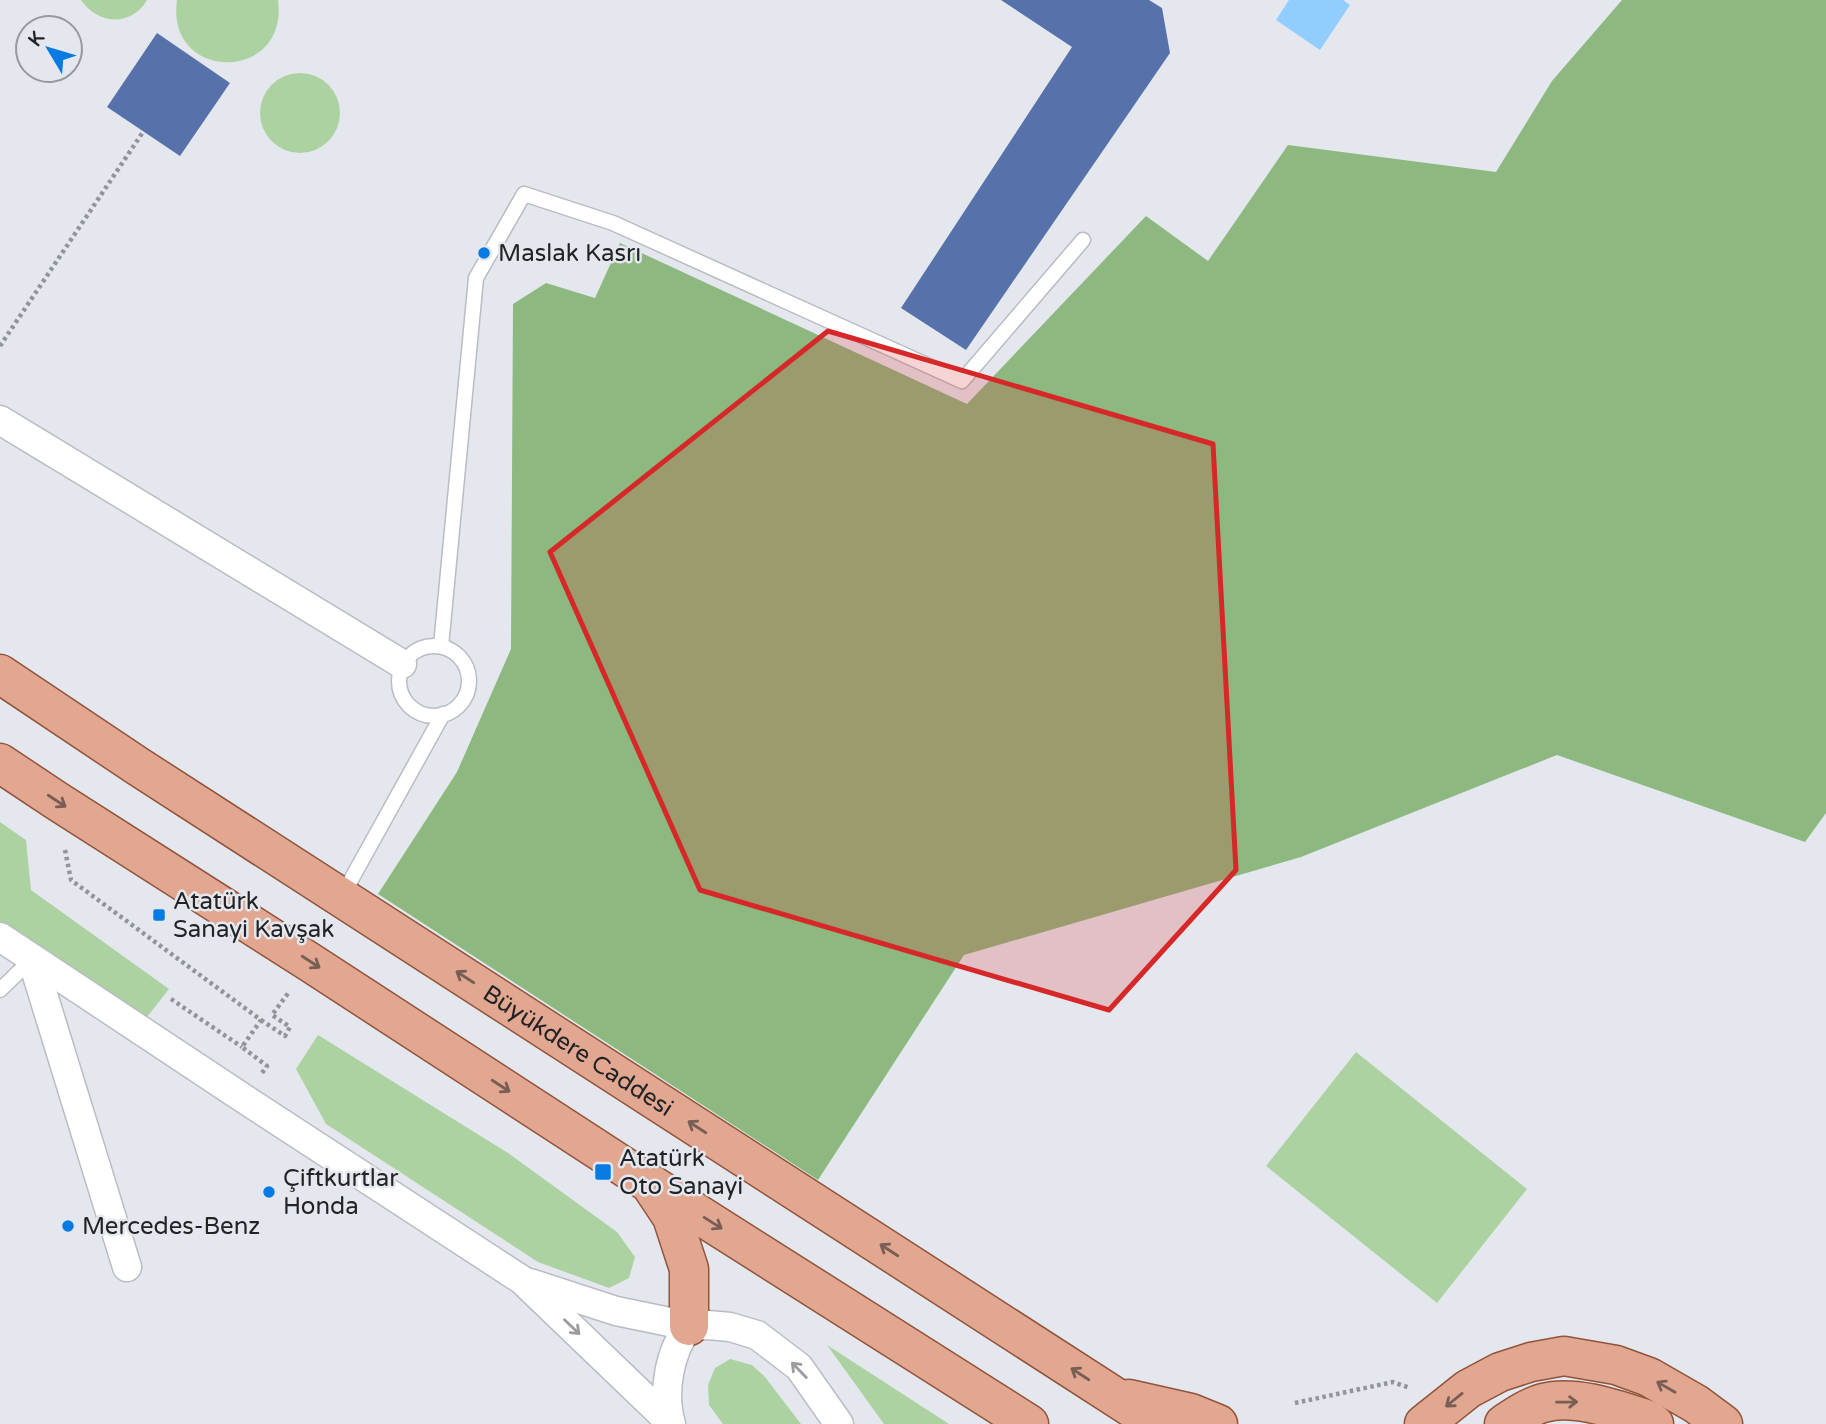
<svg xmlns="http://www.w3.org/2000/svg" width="1826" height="1424" font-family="'Varela Round',sans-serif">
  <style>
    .green { fill: #add2a1 }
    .forest { fill: #8db87f }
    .water { fill: #91cdff }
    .building { fill: #5772aa }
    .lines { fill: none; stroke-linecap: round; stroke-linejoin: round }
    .service-casing { stroke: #b9bcc2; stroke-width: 17 }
    .minor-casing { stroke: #b9bcc2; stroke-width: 31 }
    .primary-casing { stroke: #91533a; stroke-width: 41 }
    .path { stroke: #919498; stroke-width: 4.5; stroke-dasharray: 3.5 3.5; stroke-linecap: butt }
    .service { stroke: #fff; stroke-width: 14 }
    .minor { stroke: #fff; stroke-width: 28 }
    .primary { stroke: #e1a790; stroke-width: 38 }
    .oneway { stroke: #785e55 }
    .oneway2 { stroke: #9c9c9d }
    .marked { fill: #d62828; fill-opacity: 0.2; stroke: #d62828; stroke-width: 5; stroke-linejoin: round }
    .poi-dot { fill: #087be2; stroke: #e4e8ee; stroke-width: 2.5 }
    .labels { text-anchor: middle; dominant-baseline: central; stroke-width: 5; stroke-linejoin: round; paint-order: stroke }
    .poi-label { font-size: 24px; fill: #222325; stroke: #e4e8ee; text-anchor: start }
    .street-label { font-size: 24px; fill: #222325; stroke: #e4e8ee }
  </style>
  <rect width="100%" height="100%" fill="#e4e8ee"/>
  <g class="green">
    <path d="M81,0H147C131,27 98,25 81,0Z"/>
    <path d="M177,0H278C289,83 165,83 177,0Z"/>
    <circle cx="300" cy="113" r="40"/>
    <polygon points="0,822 26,840 31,890 169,989 143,1022 0,924"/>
    <polygon points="318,1035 508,1153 617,1232 635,1257 629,1278 609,1288 538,1262 326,1124 296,1069"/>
    <polygon points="1356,1052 1527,1189 1437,1303 1266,1166"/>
    <polygon points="827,1345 949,1424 884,1424"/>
    <polygon points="730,1359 752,1365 765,1377 801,1424 723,1424 709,1405 708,1385 715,1368"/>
  </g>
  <polygon class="forest" points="1622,0 1826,0 1826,813 1805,842 1557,755 1301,857 964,955 818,1180 378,894 457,772 511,649 513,304 546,283 595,298 620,243 967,404 1146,216 1208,261 1288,145 1496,172 1552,81"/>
  <polygon class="water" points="1289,0 1343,0 1350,5 1320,50 1276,20"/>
  <g class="building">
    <polygon points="1001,0 1149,0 1162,8 1170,53 966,350 901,308 1072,47"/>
    <polygon points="157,33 230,83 180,156 107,107"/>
  </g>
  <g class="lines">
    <g class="service-casing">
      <g id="service">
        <polyline points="441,646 476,278 524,194 613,223 962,381 1083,240"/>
        <circle cx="434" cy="681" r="35"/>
        <polyline points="342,896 443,714"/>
        <polyline points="0,990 32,959"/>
      </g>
    </g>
    <g class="minor-casing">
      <g id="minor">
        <polyline points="0,420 402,664"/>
        <polyline points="0,937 243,1098 522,1280 670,1422"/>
        <polyline points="32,959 127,1267"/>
        <polyline points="530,1283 616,1311 689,1326"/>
        <path d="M671,1424C662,1393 669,1352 689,1326L708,1325L730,1327L757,1335L799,1367L839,1424"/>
      </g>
    </g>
    <g class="primary-casing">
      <g id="primary">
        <path id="s1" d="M0,674L139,767L1157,1424"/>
        <polyline points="0,763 57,801 311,963 649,1183 1029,1424"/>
        <polyline points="652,1187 672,1217 689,1269 689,1326"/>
        <polyline points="1129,1399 1191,1413 1218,1424"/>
        <polyline points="1424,1424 1468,1389 1500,1372 1531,1362 1564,1356 1616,1365 1649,1377 1696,1404 1723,1424"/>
        <path d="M1504,1424C1516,1416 1529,1407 1543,1403C1575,1394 1618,1410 1649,1420L1654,1424"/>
      </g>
    </g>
    <g class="path">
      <polyline points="0,346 143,132"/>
      <polyline points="65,850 71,880 261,1020 242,1047 267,1066 262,1073"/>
      <polyline points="171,999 242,1047"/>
      <polyline points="261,1020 285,1036 290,1027 272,1015 289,992"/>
      <polyline points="1295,1403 1393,1382 1410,1388"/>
    </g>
    <use href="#service" class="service"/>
    <use href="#minor" class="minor"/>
    <use href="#primary" class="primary"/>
  </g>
  <defs><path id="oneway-shaft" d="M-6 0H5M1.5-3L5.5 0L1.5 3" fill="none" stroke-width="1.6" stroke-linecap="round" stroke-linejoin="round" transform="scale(1.75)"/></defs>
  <g class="oneway">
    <use href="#oneway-shaft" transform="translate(57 801) rotate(33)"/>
    <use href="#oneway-shaft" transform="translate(311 962) rotate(33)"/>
    <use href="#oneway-shaft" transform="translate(465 977) rotate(-147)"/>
    <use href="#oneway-shaft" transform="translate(501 1086) rotate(33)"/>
    <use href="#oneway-shaft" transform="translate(697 1127) rotate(-147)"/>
    <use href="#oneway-shaft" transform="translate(713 1223) rotate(32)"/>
    <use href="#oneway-shaft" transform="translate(889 1250) rotate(-147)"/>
    <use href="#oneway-shaft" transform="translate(1080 1374) rotate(-147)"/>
    <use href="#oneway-shaft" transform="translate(1666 1387) rotate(-150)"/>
    <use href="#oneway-shaft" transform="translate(1454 1400) rotate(141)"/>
    <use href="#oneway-shaft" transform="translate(1567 1402) rotate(-1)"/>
  </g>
  <g class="oneway2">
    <use href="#oneway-shaft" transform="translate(572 1327) rotate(44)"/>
    <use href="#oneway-shaft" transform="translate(799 1370) rotate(-134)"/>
  </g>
  <path class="marked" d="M828,331L1213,444L1236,870L1109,1010L700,890L550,552Z"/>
  <g class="poi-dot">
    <circle cx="484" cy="253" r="7"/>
    <rect x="152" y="908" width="14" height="14" rx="3.5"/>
    <rect x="594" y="1163" width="18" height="18" rx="3.5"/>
    <circle cx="269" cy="1192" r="7"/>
    <circle cx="68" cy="1226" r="7"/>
  </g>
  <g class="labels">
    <g class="poi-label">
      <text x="498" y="253">Maslak Kasrı</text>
      <text x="173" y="901">Atatürk<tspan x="173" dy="28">Sanayi Kavşak</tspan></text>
      <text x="619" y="1158">Atatürk<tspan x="619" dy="28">Oto Sanayi</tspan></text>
      <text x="283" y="1178">Çiftkurtlar<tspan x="283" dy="28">Honda</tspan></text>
      <text x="82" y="1226">Mercedes-Benz</text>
    </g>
    <g class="street-label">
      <text stroke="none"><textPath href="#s1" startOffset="690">Büyükdere Caddesi</textPath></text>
    </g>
  </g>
  <g transform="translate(49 49) rotate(308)"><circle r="33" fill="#e4e8ee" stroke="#96999e" stroke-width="2"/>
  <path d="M0-5L12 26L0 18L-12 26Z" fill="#087be2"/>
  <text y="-10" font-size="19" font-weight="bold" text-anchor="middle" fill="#222325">K</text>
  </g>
</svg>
